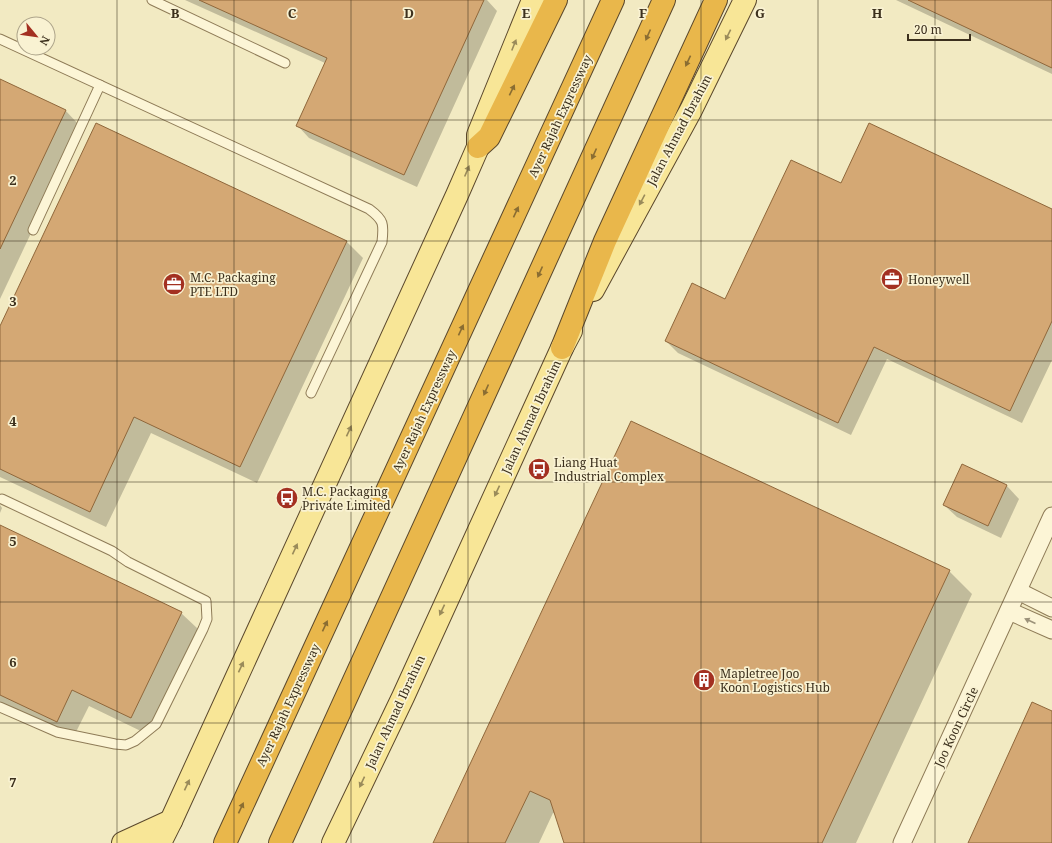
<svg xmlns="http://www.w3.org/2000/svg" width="1052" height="843" font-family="'Noto Serif',serif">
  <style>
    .shadow { fill: #0003 }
    .building { fill: #d4a874; stroke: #8f673b }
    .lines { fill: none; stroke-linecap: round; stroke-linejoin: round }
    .lane-casing { stroke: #8e7b57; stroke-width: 11 }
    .street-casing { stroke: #8e7b57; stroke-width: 19 }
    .primary-casing { stroke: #5b482c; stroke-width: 24 }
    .highway-casing { stroke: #5b482c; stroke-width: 24 }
    .lane { stroke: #fcf5d6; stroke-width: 9 }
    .street { stroke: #fcf5d6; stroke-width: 17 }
    .primary { stroke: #f8e697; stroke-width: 22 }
    .highway { stroke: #e9b74b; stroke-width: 22 }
    .oneway { fill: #8a6d32 }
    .oneway2 { fill: #9a8b5a }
    .oneway3 { fill: #9c927a }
    .grid { fill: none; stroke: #3c301d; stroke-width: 1; stroke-opacity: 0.55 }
    .labels { text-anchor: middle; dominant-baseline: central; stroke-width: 3.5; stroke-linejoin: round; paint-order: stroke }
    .street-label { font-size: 12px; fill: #3c301d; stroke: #f9f2d2 }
    .poi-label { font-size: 12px; fill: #3c301d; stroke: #f9f2d2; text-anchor: start }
    .grid-label { font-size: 13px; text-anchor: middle; font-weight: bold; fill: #3c301d; stroke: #f9f2d2; stroke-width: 3.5; stroke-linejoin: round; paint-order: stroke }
  </style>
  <rect width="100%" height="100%" fill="#f2eac2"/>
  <g class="shadow">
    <polygon points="185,0 487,0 497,11 417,187 309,138 297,125 325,63"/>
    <polygon points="896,0 1052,0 1052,74"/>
    <polygon points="0,80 65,110 81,127 0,299"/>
    <polygon points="97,124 347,242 363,258 257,483 151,433 106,527 0,477 0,329"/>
    <polygon points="841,184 1052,210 1052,360 1022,423 887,359 851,435 678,353 666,341 726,300"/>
    <polygon points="631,422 949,571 972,594 856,843 565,843 556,814 553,813 539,843 435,843"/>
    <polygon points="963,465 1007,486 1019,499 1001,538 957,517 944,505"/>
    <polygon points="0,505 2,508 0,513"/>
    <polygon points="0,526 181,613 198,629 147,734 89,706 73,738 0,703"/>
  </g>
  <g class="building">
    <polygon points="199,0 484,0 404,175 296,126 327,58"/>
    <polygon points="908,0 1052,0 1052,68"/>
    <polygon points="0,79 66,110 0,249"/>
    <polygon points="96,123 347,241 240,467 134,417 90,512 0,469 0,326"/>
    <polygon points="869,123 1052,209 1052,321 1010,411 874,347 838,423 665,341 692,283 725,299 791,160 841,183"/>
    <polygon points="631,421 950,570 822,843 564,843 550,800 530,791 505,843 433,843"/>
    <polygon points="962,464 1007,485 988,526 943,505"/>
    <polygon points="0,525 182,612 131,718 72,690 57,722 0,695"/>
    <polygon points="1032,702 1052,711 1052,843 968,843"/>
  </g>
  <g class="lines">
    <g class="lane-casing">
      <g id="lane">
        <polyline points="152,0 285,63"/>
        <path d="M0,39L369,209C384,220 384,224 382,242L311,393"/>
        <polyline points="33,230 100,85"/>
        <polyline points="0,707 57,732 115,744 126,745 135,741 156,724 203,629 207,619 206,601 128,562 112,551 2,499"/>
      </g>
    </g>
    <g class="street-casing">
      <g id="street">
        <polyline points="1018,591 1052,608"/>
        <polyline points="1009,611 1052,630"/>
        <polyline points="902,843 1052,516"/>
      </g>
    </g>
    <g class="primary-casing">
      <g id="primary">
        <polyline points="593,290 691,110 745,0"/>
        <polyline points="123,843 171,821"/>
        <polyline points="160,843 171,821 457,195 478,147 478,135 533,0"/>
        <polyline points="333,843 403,697 562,348 571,331"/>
      </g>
    </g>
    <g class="highway-casing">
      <g id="highway">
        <polyline points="478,147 489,137 556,0"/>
        <polyline points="562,348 605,241 716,0"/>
        <polyline points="225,843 613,0"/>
        <polyline points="280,843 664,0"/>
      </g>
    </g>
    <use href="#lane" class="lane"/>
    <use href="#street" class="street"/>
    <use href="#primary" class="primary"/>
    <use href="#highway" class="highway"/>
  </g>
  <defs><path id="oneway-solid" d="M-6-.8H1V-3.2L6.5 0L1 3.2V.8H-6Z"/></defs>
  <g class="oneway">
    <use href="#oneway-solid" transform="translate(648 35) rotate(114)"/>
    <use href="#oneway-solid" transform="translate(688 61) rotate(115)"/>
    <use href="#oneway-solid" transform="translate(512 90) rotate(-64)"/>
    <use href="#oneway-solid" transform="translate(594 154) rotate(114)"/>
    <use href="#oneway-solid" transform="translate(516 212) rotate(-65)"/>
    <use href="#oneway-solid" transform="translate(540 272) rotate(114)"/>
    <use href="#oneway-solid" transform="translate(461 330) rotate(-65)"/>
    <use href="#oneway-solid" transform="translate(486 390) rotate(114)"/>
    <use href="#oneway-solid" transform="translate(325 626) rotate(-65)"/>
    <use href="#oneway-solid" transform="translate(241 808) rotate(-65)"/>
  </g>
  <g class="oneway2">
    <use href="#oneway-solid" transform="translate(728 35) rotate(116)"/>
    <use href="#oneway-solid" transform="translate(514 45) rotate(-68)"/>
    <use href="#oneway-solid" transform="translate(467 171) rotate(-67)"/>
    <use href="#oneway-solid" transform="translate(642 200) rotate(118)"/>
    <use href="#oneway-solid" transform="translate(349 431) rotate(-65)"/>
    <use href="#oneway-solid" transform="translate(497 491) rotate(115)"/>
    <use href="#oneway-solid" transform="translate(295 549) rotate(-65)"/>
    <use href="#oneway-solid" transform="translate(442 610) rotate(115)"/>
    <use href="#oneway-solid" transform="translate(241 667) rotate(-65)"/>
    <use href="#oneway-solid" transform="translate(362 782) rotate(115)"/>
    <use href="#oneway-solid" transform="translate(187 785) rotate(-65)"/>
  </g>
  <use class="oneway3" href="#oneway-solid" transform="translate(1030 621) rotate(-156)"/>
  <path class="grid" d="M117,0V843M234,0V843M351,0V843M468,0V843M584,0V843M701,0V843M818,0V843M935,0V843M0,120H1052M0,241H1052M0,361H1052M0,482H1052M0,602H1052M0,723H1052"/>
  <defs>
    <g id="office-disc" transform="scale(1.15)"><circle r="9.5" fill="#a33021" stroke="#f9f2d2"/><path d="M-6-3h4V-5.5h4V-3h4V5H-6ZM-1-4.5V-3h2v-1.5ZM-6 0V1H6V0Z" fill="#fff"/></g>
    <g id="bus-disc" transform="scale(1.15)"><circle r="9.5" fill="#a33021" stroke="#f9f2d2"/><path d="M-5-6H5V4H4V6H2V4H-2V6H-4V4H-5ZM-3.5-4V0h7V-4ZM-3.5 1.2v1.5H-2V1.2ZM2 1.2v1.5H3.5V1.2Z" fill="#fff"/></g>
    <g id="building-disc" transform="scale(1.15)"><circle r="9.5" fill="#a33021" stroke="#f9f2d2"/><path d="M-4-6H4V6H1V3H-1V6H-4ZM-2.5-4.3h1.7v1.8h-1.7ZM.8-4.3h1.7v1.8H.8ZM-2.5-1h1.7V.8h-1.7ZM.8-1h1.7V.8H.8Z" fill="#fff"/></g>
  </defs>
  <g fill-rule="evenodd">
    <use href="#office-disc" x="892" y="279"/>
    <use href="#office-disc" x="174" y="284"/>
    <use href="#bus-disc" x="539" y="469"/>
    <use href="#bus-disc" x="287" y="498"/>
    <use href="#building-disc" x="704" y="680"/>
  </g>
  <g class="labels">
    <g class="street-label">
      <text transform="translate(560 116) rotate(-65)">Ayer Rajah Expressway</text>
      <text transform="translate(679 130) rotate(-62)">Jalan Ahmad Ibrahim</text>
      <text transform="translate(424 411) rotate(-65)">Ayer Rajah Expressway</text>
      <text transform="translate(531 417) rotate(-65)">Jalan Ahmad Ibrahim</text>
      <text transform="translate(288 705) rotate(-65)">Ayer Rajah Expressway</text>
      <text transform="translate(395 712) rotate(-65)">Jalan Ahmad Ibrahim</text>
      <text transform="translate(956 727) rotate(-65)">Joo Koon Circle</text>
    </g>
    <g class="poi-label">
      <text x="190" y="277">M.C. Packaging<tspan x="190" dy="14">PTE LTD</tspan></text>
      <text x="908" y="279">Honeywell</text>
      <text x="554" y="462">Liang Huat<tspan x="554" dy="14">Industrial Complex</tspan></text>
      <text x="302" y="491">M.C. Packaging<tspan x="302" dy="14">Private Limited</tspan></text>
      <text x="720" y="673">Mapletree Joo<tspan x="720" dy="14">Koon Logistics Hub</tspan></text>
    </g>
  </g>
  <g class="grid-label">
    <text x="175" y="18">B</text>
    <text x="292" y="18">C</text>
    <text x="409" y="18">D</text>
    <text x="526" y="18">E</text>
    <text x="643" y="18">F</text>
    <text x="760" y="18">G</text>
    <text x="877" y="18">H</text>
    <text x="13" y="185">2</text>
    <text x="13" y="306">3</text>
    <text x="13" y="426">4</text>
    <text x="13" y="546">5</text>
    <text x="13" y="667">6</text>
    <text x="13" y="787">7</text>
  </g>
  <g transform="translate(36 36) rotate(119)"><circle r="19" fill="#f9f2d2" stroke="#ada48a"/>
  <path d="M0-3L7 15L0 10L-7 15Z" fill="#a33021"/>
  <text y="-6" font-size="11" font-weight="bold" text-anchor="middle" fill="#3c301d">N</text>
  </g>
  <path d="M908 34v6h62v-6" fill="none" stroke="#3c301d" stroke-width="2"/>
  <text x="914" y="34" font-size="12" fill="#3c301d" stroke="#f9f2d2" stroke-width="3" paint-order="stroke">20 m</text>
</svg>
